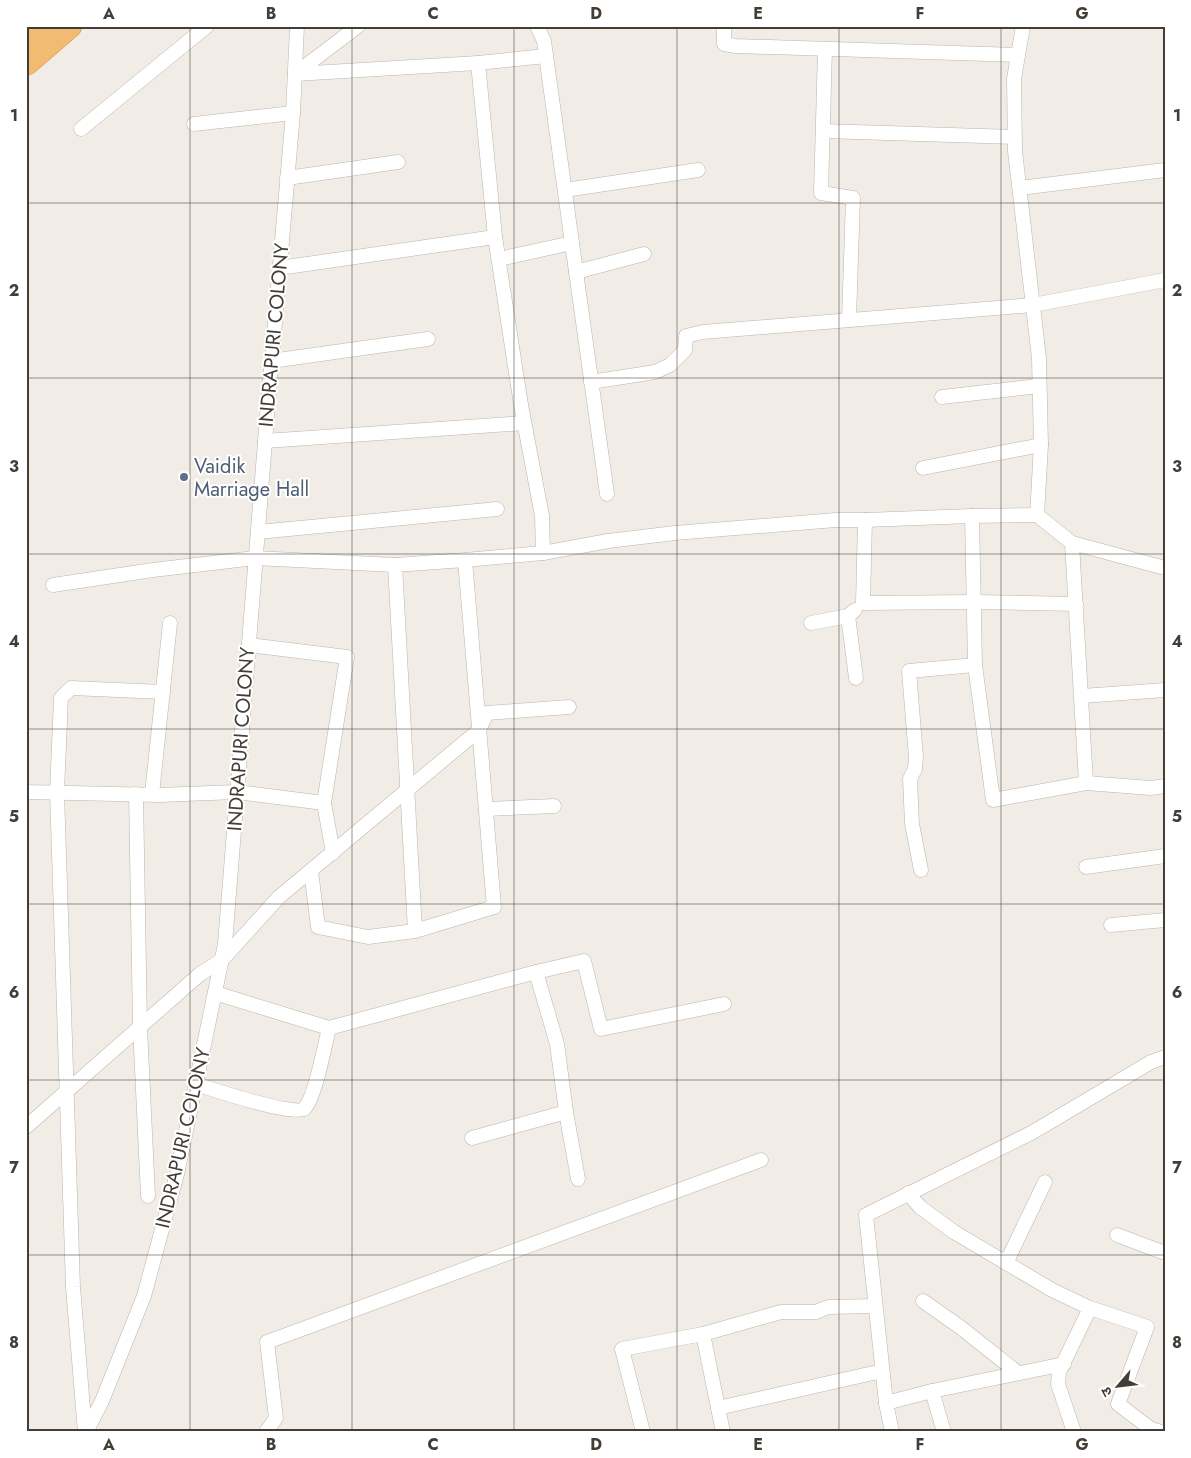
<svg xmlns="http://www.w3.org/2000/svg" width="1191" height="1458" font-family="Jost,'Noto Sans Devanagari',sans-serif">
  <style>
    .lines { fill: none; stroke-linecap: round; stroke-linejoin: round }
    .street-casing { stroke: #bcb4a9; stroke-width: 15 }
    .highway-casing { stroke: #cf8f42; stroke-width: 26 }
    .street { stroke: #fff; stroke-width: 14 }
    .highway { stroke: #f1bc71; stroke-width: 25 }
    .grid { fill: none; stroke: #433d36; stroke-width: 1; stroke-opacity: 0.55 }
    .service-dot { fill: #5c6f8a; stroke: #fff; stroke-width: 2 }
    .labels { text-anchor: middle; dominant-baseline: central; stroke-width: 4; stroke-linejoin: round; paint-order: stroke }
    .street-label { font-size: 20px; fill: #433d36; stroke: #fff }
    .service-label { font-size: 20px; fill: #4e5e75; stroke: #fff; text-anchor: start }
    .neatline { fill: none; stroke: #433d36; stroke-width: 2 }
    .grid-label { font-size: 16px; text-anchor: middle; font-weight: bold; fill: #433d36 }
  </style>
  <rect width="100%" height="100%" fill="#f1ede6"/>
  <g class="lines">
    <g class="street-casing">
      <g id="street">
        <polyline points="358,26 295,74 478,63"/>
        <polyline points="724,26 724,44 736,46 1018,55"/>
        <polyline points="1023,26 1014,79 1015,151 1039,358 1041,445 1037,515 1072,543 1086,783 1151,788 1165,786"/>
        <polyline points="825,49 821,193 853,198 849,320"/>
        <polyline points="194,124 293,113"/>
        <polyline points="81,129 207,26"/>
        <polyline points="823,131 1015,137"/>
        <polyline points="287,178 398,162"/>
        <polyline points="1020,188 1165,170"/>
        <polyline points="565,190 698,170"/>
        <polyline points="495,237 478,63 546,56"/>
        <polyline points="572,243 607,494"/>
        <polyline points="499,259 572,243 544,41 537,26"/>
        <polyline points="279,268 495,237 521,405 542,516 543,553 465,560 494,907 415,931 395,565 465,560"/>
        <polyline points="576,272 644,254"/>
        <polyline points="271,361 428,339"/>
        <polyline points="591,382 655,372 670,365 685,350 686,336 703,332 1033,305 1165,280"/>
        <polyline points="942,397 1039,386"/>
        <polyline points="265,441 524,423"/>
        <polyline points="923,468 1041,445"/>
        <polyline points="1037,515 972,516 975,665 993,800 1086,783"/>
        <polyline points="865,520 972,516"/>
        <polyline points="258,532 497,509"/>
        <polyline points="1072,543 1165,568"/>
        <polyline points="543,553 608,541 675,533 836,520 865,520 863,603 974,602 1076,604"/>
        <polyline points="53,585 153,570 255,558 395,565"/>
        <polyline points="848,616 856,678"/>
        <polyline points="811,623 848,616 855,610"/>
        <polyline points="249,645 347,657 324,803 333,853"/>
        <polyline points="1082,696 1165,690"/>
        <polyline points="26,792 159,795 237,792 324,803"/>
        <polyline points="136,794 140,1027 148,1196"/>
        <polyline points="152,794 170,623"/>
        <polyline points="486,809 554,806"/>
        <polyline points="1086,867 1165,856"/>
        <polyline points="921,870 912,824 910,779 915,769 916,757 909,671 975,665"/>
        <polyline points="311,871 318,927 368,937 415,931"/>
        <polyline points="1111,925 1165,920"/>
        <polyline points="536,972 557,1044 566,1112 578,1179"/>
        <polyline points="215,993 329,1028 536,972 584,961 601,1029 724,1004"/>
        <path d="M196,1084C211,1089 296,1117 304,1109C315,1099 325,1044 329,1028"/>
        <polyline points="26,1127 200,974 222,960 279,897 479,730 487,713 569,707"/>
        <polyline points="472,1138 566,1112"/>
        <polyline points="908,1193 920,1207 954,1232 1052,1290 1090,1308 1147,1327 1118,1404 1151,1429 1161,1432"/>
        <polyline points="1117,1235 1165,1253"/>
        <polyline points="1006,1263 1045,1182"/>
        <polyline points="923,1301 960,1327 1018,1373"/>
        <polyline points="703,1334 723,1432"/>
        <polyline points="932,1391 1064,1364"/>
        <polyline points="886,1403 892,1432"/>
        <polyline points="718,1408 882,1371"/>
        <polyline points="85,1432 73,1287 57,792 61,698 71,688 163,692"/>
        <polyline points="86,1432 102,1401 144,1296 177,1174 225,944 268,404 293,113 297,26"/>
        <polyline points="266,1432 276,1418 267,1342 761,1160"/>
        <polyline points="643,1432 622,1349 703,1334 781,1312 816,1312 828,1307 875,1306"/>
        <polyline points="944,1432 932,1391 886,1403 866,1215 1033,1132 1151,1062 1165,1057"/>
        <polyline points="1074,1432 1058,1384 1059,1372 1090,1308"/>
      </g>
    </g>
    <g class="highway-casing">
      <g id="highway">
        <polyline points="26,33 34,26"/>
        <polyline points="26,63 69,26"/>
      </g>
    </g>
    <use href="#street" class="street"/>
    <use href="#highway" class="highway"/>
  </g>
  <path class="grid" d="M190,26V1432M352,26V1432M514,26V1432M677,26V1432M839,26V1432M1001,26V1432M26,203H1165M26,378H1165M26,554H1165M26,729H1165M26,904H1165M26,1080H1165M26,1255H1165"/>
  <circle class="service-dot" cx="184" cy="477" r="5"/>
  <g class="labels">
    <g class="street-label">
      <text transform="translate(274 335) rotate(-85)">INDRAPURI COLONY</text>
      <text transform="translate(241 739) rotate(-86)">INDRAPURI COLONY</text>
      <text transform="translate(183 1138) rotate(-77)">INDRAPURI COLONY</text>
    </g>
    <g class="service-label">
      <text x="194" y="466">Vaidik<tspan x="194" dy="23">Marriage Hall</tspan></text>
    </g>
  </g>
  <rect width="1191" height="1458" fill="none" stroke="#ffffff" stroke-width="55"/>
  <g transform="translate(1118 1386) rotate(242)" stroke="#ffffff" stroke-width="4" paint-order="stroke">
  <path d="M0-4L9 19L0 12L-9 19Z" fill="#433d36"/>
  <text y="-8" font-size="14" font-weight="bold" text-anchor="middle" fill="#433d36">उ</text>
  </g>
  <rect x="28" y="28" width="1136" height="1402" class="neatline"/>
  <g class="grid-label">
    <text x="109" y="19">A</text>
    <text x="271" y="19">B</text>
    <text x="433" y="19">C</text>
    <text x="596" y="19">D</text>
    <text x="758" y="19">E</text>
    <text x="920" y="19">F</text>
    <text x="1082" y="19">G</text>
    <text x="14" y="121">1</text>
    <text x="1177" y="121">1</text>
    <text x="14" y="296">2</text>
    <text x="1177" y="296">2</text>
    <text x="14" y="472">3</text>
    <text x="1177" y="472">3</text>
    <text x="14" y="647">4</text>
    <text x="1177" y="647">4</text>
    <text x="14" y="822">5</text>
    <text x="1177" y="822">5</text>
    <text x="14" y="998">6</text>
    <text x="1177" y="998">6</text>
    <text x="14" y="1173">7</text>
    <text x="1177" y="1173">7</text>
    <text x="14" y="1348">8</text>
    <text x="1177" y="1348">8</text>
    <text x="109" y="1450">A</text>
    <text x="271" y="1450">B</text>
    <text x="433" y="1450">C</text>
    <text x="596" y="1450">D</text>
    <text x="758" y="1450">E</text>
    <text x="920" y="1450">F</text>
    <text x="1082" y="1450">G</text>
  </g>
</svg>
